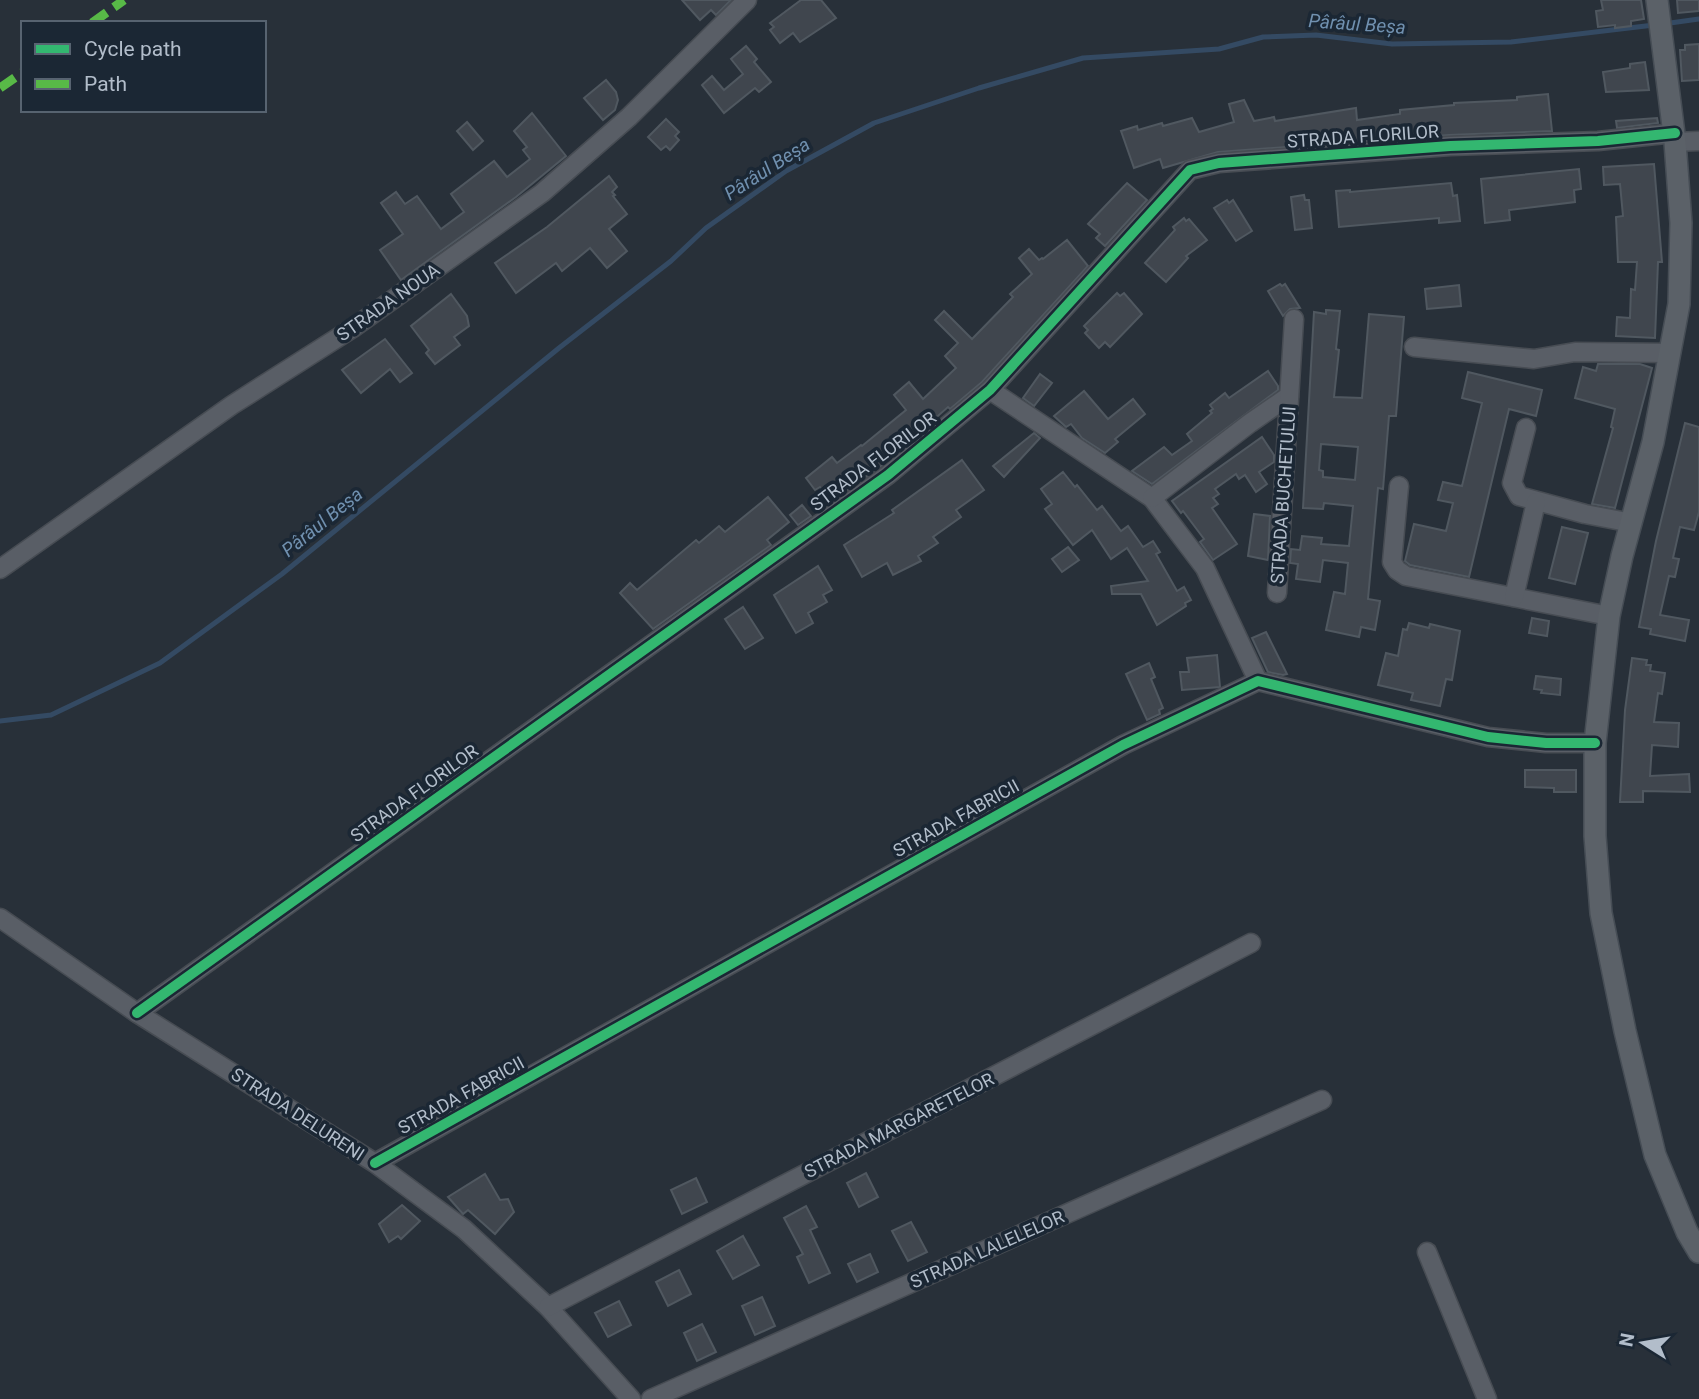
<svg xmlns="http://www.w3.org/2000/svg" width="1699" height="1399" font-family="Roboto,sans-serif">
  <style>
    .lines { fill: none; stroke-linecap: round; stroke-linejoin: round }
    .stream { stroke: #344a63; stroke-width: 5 }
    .building { fill: #40464e; stroke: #505860; stroke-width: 2; fill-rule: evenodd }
    .minor-casing { stroke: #474c53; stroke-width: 21 }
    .major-casing { stroke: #464d55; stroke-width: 24 }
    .minor { stroke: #595e66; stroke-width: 18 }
    .major { stroke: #5b6168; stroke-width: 21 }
    .quiet { stroke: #58b947; stroke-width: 9; stroke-dasharray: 18 9; stroke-linecap: butt }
    .cycleway-casing { stroke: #1b2734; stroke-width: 15 }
    .cycleway { stroke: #33b770; stroke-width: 10 }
    .labels { text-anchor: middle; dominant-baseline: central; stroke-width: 7; stroke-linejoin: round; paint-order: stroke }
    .street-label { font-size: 18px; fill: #b2bdca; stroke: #1b2734 }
    .water-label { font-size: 19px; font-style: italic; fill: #7090af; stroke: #1b2734 }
  </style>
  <rect width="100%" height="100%" fill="#283039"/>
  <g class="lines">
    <g class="stream">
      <polyline points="1663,24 1699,19"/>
      <polyline points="0,721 51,715 160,663 282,574 559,348 671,261 706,228 786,171 874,123 979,88 1083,58 1219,49 1263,37 1316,35 1392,44 1511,42 1654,25"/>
    </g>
  </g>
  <g class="building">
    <polygon points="682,0 731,0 716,15 711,10 700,20"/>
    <polygon points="801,0 821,0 836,18 800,42 793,33 780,43 770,30 774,27 770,23"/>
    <polygon points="1601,0 1641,0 1644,19 1631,21 1631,26 1615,28 1615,25 1598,27 1596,11 1603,10"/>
    <polygon points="1677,0 1699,0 1699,11 1678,13"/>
    <polygon points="1699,44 1699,80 1682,81 1680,50 1685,50 1685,45"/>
    <polygon points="746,46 757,59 754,62 771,82 759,92 755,88 724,113 702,85 712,76 724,90 743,74 731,59"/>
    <polygon points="1645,62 1649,90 1606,92 1603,72 1630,68 1630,64"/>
    <polygon points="606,80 616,92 618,100 615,110 603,120 584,98"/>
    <polygon points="1548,94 1552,131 1449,135 1218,152 1163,168 1160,159 1134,168 1121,131 1137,126 1138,130 1162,123 1163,126 1192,118 1199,132 1234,122 1229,104 1244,100 1254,121 1274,117 1275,121 1356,108 1357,120 1400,114 1400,110 1454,105 1454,103 1517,100 1517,97"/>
    <polygon points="532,113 566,156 516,197 401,280 380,250 403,234 381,203 396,192 405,204 417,196 441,229 464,212 451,194 494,161 507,177 530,159 523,150 527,147 514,131"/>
    <polygon points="1657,118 1658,123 1617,128 1616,121"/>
    <polygon points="666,119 679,132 675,136 679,140 670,150 666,146 661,150 648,137"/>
    <polygon points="467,122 483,141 473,150 457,131"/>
    <polygon points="1654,164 1662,262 1658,262 1655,338 1616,336 1617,317 1630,318 1631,289 1635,290 1637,262 1618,262 1616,217 1623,216 1620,184 1604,185 1603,167"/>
    <polygon points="1579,169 1581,189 1574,190 1575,202 1509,210 1510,220 1485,223 1481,179"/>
    <polygon points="609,176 617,187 612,192 615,195 613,196 627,214 609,229 627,251 607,268 590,248 562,271 556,263 516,293 495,263 547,227"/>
    <polygon points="1127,183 1147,200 1105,246 1096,238 1100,234 1088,224"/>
    <polygon points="1451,183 1453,196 1457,195 1460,221 1439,223 1439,218 1339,227 1336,191 1350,190 1350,192"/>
    <polygon points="1304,195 1305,200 1309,200 1312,228 1295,230 1291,197"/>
    <polygon points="1227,200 1229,203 1233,200 1252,231 1236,241 1214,208"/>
    <polygon points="1184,218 1186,221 1189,219 1207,240 1186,256 1188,258 1166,282 1145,263 1175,230 1173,227"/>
    <polygon points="1067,240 1088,266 982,382 950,409 948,407 881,466 831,502 820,487 815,490 806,478 832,457 837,463 861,445 862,446 906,410 894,395 909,382 923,399 956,368 945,356 958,343 935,320 944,311 972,339 1013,297 1010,294 1032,274 1019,258 1029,249 1039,260 1042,258 1043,259"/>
    <polygon points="1280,284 1282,286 1285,284 1300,308 1290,309 1283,316 1268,291"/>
    <polygon points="1459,285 1461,306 1427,309 1425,289"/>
    <polygon points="1117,293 1120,296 1124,293 1142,314 1110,347 1105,342 1099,348 1085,333 1088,330 1084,326"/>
    <polygon points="451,294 467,316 469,326 454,337 460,345 435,364 426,353 429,350 411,326"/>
    <path d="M1326,310L1340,311L1336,349L1339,350L1334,397L1362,398L1369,314L1404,317L1396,416H1389L1383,489L1378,488L1368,599L1380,601L1375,630L1361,627L1359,637L1326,630L1334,592L1345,594L1348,563L1323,560L1320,582L1296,579L1298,564L1290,563L1291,549L1300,550L1302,536L1322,538L1321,544L1349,546L1353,506L1324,503L1323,509L1303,508L1314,312L1326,314ZM1321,444L1358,447L1355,480L1323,477V471L1319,470Z"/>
    <polygon points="385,339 412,373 400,382 390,369 361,393 342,370"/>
    <polygon points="1598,364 1640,364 1652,368 1615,508 1592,504 1613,428 1611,427 1615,409 1575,398 1583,367 1596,371"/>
    <polygon points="1268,371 1278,386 1278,390 1152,484 1132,471 1164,447 1172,455 1192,441 1187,434 1212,413 1210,411 1213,409 1210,405 1225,393 1229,398"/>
    <polygon points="1468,372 1542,390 1536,416 1509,409 1469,577 1410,565 1405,561 1414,524 1446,531 1453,503 1438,500 1443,482 1462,486 1482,403 1462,398"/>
    <polygon points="1040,374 1052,383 1034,406 1023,398"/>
    <polygon points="1084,391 1108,419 1133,399 1145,414 1115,439 1118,442 1105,453 1082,438 1071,424 1066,427 1054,416"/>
    <polygon points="1685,423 1699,427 1699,512 1694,530 1680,527 1673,558 1679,559 1675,577 1669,576 1660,615 1689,620 1685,641 1650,634 1651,629 1639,627 1656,541"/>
    <polygon points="1034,433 1040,438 1004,477 993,466"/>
    <polygon points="1262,437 1274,455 1274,462 1259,472 1267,484 1256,492 1245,475 1239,479 1236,474 1215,489 1219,494 1213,498 1218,504 1212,508 1237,544 1213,560 1200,542 1204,539 1183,511 1181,513 1172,501"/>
    <polygon points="962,460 984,490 956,510 961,517 933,537 938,543 918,556 921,561 893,575 887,563 862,577 844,545 894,513 892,510"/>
    <polygon points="1063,472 1075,487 1077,485 1097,510 1102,506 1121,531 1128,526 1143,547 1153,541 1160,552 1156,554 1177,591 1184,587 1191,600 1185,603 1186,606 1157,625 1141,594 1112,594 1111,586 1148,581 1127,548 1111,559 1092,530 1073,545 1045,509 1052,504 1041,489"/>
    <polygon points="768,497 789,522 767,540 771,545 653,629 620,593 630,583 637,590 696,540 699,543 719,526 725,532"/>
    <polygon points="802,505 811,516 798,525 790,515"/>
    <polygon points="1254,514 1270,516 1268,560 1248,556"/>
    <polygon points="1562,527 1588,533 1575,584 1549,578"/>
    <polygon points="1068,547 1079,560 1062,572 1052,559"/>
    <polygon points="818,566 832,590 823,595 827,602 808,613 813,623 796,633 774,595"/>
    <polygon points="743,607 763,638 745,649 725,619"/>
    <polygon points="1532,618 1549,621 1547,636 1529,633"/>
    <polygon points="1409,623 1429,628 1430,624 1460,631 1452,680 1446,679 1440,706 1411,700 1413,693 1378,685 1386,653 1398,656 1403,629 1407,630"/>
    <polygon points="1266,632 1287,674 1283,675 1268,672 1252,638"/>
    <polygon points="1217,655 1220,687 1182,690 1180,672 1189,672 1187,658"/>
    <polygon points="1632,658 1647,660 1646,665 1651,665 1650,671 1665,673 1662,694 1658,693 1654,722 1679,723 1678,747 1652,745 1650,776 1689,774 1690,792 1643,791 1643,802 1620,802 1625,710"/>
    <polygon points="1149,663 1155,677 1151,679 1163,708 1159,710 1160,714 1147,720 1126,674"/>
    <polygon points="1536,676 1561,679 1560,695 1541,693 1542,690 1534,689"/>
    <polygon points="1525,770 1576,770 1576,792 1554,792 1554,788 1525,787"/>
    <polygon points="866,1173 878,1197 859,1207 847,1183"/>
    <polygon points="485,1174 500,1200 508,1199 514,1212 495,1234 468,1210 463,1214 448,1197"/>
    <polygon points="696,1178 707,1202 682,1214 671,1190"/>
    <polygon points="402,1205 420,1221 401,1239 398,1236 389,1242 379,1224"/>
    <polygon points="806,1206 817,1227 810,1230 830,1273 809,1283 797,1257 803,1254 784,1218"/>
    <polygon points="911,1222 927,1252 908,1261 892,1231"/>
    <polygon points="743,1236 759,1265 733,1279 717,1251"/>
    <polygon points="870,1254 878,1272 857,1282 848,1264"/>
    <polygon points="679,1270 691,1294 668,1306 656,1282"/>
    <polygon points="762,1297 775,1326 755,1335 742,1306"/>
    <polygon points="619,1301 631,1325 608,1337 595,1313"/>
    <polygon points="702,1324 716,1352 697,1361 684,1333"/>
  </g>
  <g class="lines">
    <g class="minor-casing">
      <g id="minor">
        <polyline points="1675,142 1699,141"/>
        <polyline points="1414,347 1534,359 1575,352 1671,353"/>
        <polyline points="990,390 1152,498 1205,568 1258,681"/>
        <polyline points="1526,428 1512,483 1519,496 1585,514 1632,523"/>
        <polyline points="1399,486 1392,562 1397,570 1406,576 1609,616"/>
        <polyline points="1152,498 1250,423 1289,396"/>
        <polyline points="0,569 232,405 353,328 542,193 629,117 747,0"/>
        <polyline points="1277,593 1294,319"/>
        <polyline points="1514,597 1536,502"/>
        <polyline points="0,918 137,1013 375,1163 464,1229 548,1307 631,1399"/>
        <polyline points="137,1013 888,475 990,390 1190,170 1219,163 1450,146 1598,141 1675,133"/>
        <polyline points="375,1163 1123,745 1258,681 1488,737 1546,743 1595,743"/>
        <polyline points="1427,1252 1487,1399"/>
        <polyline points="548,1307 1251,943"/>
        <polyline points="651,1399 1322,1100"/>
      </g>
    </g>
    <g class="major-casing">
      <polyline id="major" points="1657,0 1675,142 1681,223 1679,304 1653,442 1622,556 1609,616 1595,743 1595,836 1601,913 1625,1031 1655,1155 1687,1232 1699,1252"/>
    </g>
    <use href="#minor" class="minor"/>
    <use href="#major" class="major"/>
    <g class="quiet">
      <polyline points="92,23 124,0"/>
      <polyline points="0,88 23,72"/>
    </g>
    <g class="cycleway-casing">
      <g id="cycleway">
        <polyline points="137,1013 888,475 990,390 1190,170 1219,163 1450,146 1598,141 1675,133"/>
        <polyline points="375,1163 1123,745 1258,681 1488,737 1546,743 1595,743"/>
      </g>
    </g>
    <use href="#cycleway" class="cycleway"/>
  </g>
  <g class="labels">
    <g class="street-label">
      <text transform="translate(1363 136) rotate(-4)">STRADA FLORILOR</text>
      <text transform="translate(388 302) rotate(-35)">STRADA NOUA</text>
      <text transform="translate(873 461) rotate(-37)">STRADA FLORILOR</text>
      <text transform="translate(1283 495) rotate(-86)">STRADA BUCHETULUI</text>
      <text transform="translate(414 793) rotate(-36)">STRADA FLORILOR</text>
      <text transform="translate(956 818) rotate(-29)">STRADA FABRICII</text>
      <text transform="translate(461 1095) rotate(-29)">STRADA FABRICII</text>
      <text transform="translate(298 1114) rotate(33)">STRADA DELURENI</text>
      <text transform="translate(899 1125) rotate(-27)">STRADA MARGARETELOR</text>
      <text transform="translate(987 1249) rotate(-24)">STRADA LALELELOR</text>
    </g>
    <g class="water-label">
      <text transform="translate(1357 24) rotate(4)">Pârâul Beșa</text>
      <text transform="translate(767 169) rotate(-33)">Pârâul Beșa</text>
      <text transform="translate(322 522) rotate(-39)">Pârâul Beșa</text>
    </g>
  </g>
  <rect x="21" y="21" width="245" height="91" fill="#1b2734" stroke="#576370" stroke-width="2"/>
  <rect x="35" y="44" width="35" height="10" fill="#33b770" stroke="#576370" stroke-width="2"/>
  <text x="84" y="56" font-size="21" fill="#b2bdca">Cycle path</text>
  <rect x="35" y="79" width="35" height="10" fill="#58b947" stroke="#576370" stroke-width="2"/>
  <text x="84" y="91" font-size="21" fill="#b2bdca">Path</text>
  <g transform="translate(1643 1343) rotate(281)" stroke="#1b2734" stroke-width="5" paint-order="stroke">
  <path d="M0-5L12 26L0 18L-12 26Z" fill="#b2bdca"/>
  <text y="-10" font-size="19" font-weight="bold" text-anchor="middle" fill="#b2bdca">N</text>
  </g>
</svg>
